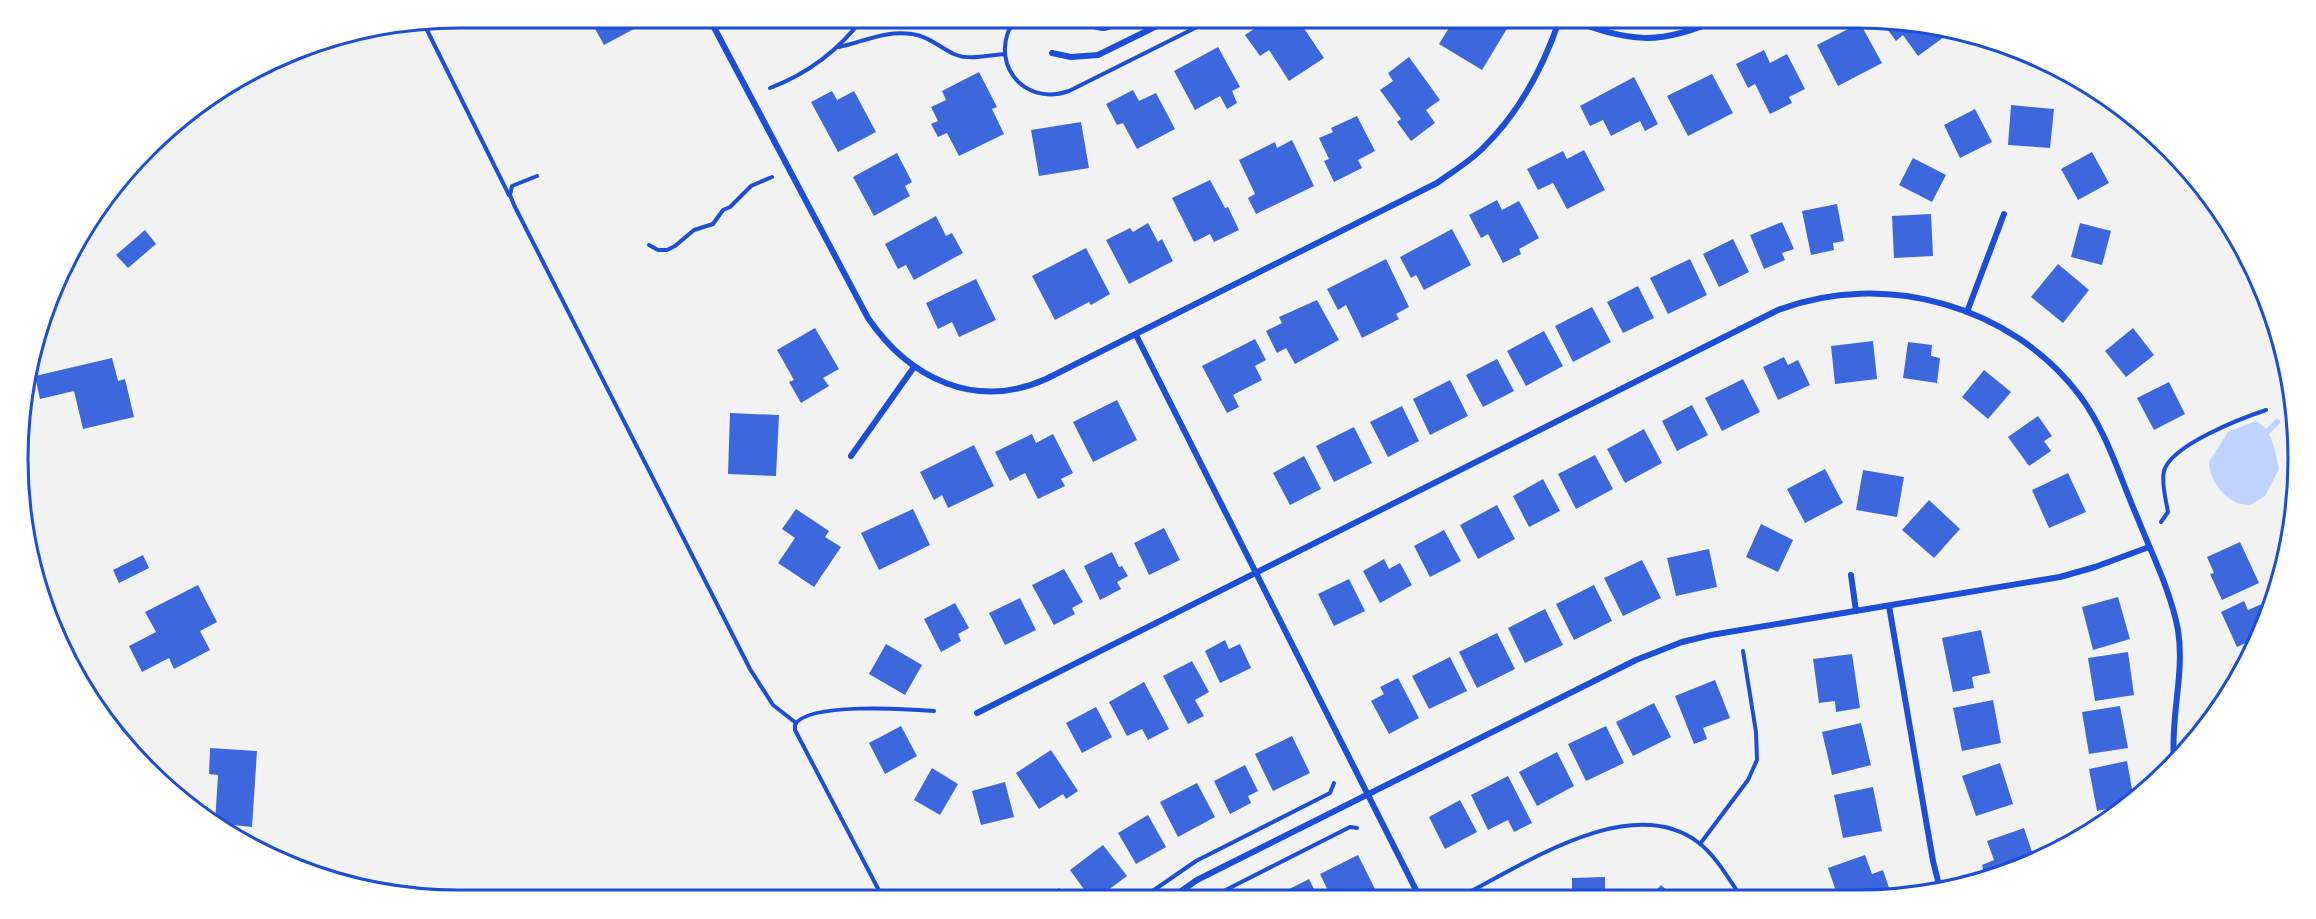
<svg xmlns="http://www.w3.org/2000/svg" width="2316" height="919" font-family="'DM Sans',sans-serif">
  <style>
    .water { fill: #bfd3fe }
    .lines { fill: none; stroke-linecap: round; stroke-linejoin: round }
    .stream { stroke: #bfd3fe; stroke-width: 6 }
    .building { fill: #3d67dc }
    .path { stroke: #1d4ed8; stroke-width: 4 }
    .minor { stroke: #1d4ed8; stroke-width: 6 }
    .primary { stroke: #1d4ed8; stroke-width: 15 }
    .rim { fill: none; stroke: #1d4ed8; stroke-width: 3 }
  </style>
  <rect width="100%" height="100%" fill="#f2f2f2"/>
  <path class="water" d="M2256,421C2273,430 2275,451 2279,469L2265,496L2250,505C2245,504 2239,504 2235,502C2221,495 2209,477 2209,462L2228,432Z"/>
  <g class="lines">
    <polyline class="stream" points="2263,436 2277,422"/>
  </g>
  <g class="building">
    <polygon points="589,18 642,18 645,23 604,45"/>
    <polygon points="1270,18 1274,25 1285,18 1297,18 1324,58 1289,81 1269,50 1260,56 1245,35"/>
    <polygon points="1455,18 1493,18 1508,27 1482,70 1439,44"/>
    <polygon points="1882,22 1940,32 1944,37 1918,56 1903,35 1896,41"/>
    <polygon points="1860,23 1882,63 1838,86 1817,45"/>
    <polygon points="1218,47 1240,87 1232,91 1237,103 1227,109 1220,96 1195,110 1174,71"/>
    <polygon points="1764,50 1770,63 1787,54 1805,89 1789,97 1792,103 1770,114 1755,84 1748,88 1736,64"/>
    <polygon points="1409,57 1440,100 1426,110 1435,123 1411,141 1397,122 1401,119 1380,90 1393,81 1388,73"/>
    <polygon points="979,72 997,107 992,109 1004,134 959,156 947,133 938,137 931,124 938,121 931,107 946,100 942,91"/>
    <polygon points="1712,74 1733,113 1688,136 1667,96"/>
    <polygon points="1634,77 1658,124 1645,131 1640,121 1611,136 1603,120 1590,126 1580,106"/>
    <polygon points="1133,90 1139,101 1156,93 1175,129 1137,149 1123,123 1117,125 1106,104"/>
    <polygon points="832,91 837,100 854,91 876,132 838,152 811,102"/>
    <polygon points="2011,105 2054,109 2050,148 2008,145"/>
    <polygon points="1975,109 1992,142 1960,158 1944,125"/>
    <polygon points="1357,116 1375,151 1358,160 1362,168 1334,182 1324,161 1329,159 1319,138 1333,132 1331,128"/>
    <polygon points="1081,122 1089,168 1039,176 1031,130"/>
    <polygon points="1292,140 1314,186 1256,214 1248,198 1255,194 1239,160 1275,142 1277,148"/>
    <polygon points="1584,150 1605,190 1567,209 1553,183 1538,190 1527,169 1563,151 1567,159"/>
    <polygon points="2092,152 2109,183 2078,200 2061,169"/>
    <polygon points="897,153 912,182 905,186 910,196 874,216 853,177"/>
    <polygon points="1913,158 1946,175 1932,202 1899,185"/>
    <polygon points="1210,180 1225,208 1228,207 1239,230 1214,242 1210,234 1194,242 1172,198"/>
    <polygon points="1497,200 1502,210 1519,201 1539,238 1519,249 1521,254 1503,263 1488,234 1481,238 1469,215"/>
    <polygon points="1837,204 1844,241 1833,243 1834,250 1811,255 1802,211"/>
    <polygon points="1931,214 1933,256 1894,258 1892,216"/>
    <polygon points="936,216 946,236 952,233 963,253 914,280 906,265 898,269 885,244"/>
    <polygon points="1782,222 1794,249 1782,253 1785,260 1764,269 1750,235"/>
    <polygon points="1148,223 1158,242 1162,239 1173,261 1129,284 1106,240 1130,228 1133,232"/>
    <polygon points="2080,223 2111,231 2102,265 2071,257"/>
    <polygon points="1452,229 1471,265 1424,290 1416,275 1411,278 1400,257"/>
    <polygon points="145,230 156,244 128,268 116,255"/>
    <polygon points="1733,239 1749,272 1719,287 1703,254"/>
    <polygon points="1086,248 1110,294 1091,305 1089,302 1055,320 1032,276"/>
    <polygon points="1386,259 1409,307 1396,314 1399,319 1362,338 1346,305 1338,310 1327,289"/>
    <polygon points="1690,259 1707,295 1668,314 1650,278"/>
    <polygon points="2058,264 2089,290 2063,323 2031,297"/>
    <polygon points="976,279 996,320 959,337 952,322 938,329 926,303"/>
    <polygon points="1638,286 1654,318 1623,333 1607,302"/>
    <polygon points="1317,300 1339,340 1295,364 1286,348 1277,353 1266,331 1282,323 1279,317"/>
    <polygon points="1592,307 1611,342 1573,362 1555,326"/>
    <polygon points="815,328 839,369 823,378 829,386 801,403 789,382 794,380 777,350"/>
    <polygon points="2133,328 2154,355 2126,377 2105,351"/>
    <polygon points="1544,331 1563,366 1526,386 1507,351"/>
    <polygon points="1255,339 1266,360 1255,366 1262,380 1233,395 1239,407 1227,413 1202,366"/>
    <polygon points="1873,341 1877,379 1835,384 1831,346"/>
    <polygon points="1908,342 1932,345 1931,356 1940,358 1937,383 1903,378"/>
    <polygon points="1784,357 1788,365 1798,360 1810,385 1778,400 1763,367"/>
    <polygon points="112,358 118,381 125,379 134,417 83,429 74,391 40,399 35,376"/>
    <polygon points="1497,359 1514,391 1483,407 1466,375"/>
    <polygon points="1984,370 2011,392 1988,419 1962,397"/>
    <polygon points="1743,379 1760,412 1722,431 1705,398"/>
    <polygon points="1450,380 1468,416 1430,435 1413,399"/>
    <polygon points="2169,382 2185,414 2154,430 2137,398"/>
    <polygon points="1117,400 1137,440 1093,462 1073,422"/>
    <polygon points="1692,405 1708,435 1677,451 1662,421"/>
    <polygon points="1402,406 1419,441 1388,457 1370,422"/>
    <polygon points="730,413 779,415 776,476 728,474"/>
    <polygon points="2038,416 2052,436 2044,441 2051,451 2029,466 2008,437"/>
    <polygon points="1354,427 1372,463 1334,482 1316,446"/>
    <polygon points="1644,429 1662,463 1625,483 1607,449"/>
    <polygon points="1032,434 1036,443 1053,434 1073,473 1061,479 1065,486 1038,499 1025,473 1010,481 995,452"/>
    <polygon points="974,445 994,486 948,508 942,495 934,500 920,472"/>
    <polygon points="1595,455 1613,489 1576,509 1558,474"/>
    <polygon points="1304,456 1321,489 1290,505 1273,473"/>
    <polygon points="1825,469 1843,503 1805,523 1787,489"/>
    <polygon points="1863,470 1904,477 1897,517 1856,510"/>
    <polygon points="2068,473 2086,512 2049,528 2032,490"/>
    <polygon points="1543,479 1560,511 1529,527 1513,496"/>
    <polygon points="1929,500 1960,529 1934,558 1902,530"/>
    <polygon points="1497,505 1515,539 1478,559 1460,525"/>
    <polygon points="796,509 829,531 825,537 841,547 814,587 778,563 795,538 782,529"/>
    <polygon points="913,509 930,545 879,570 861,533"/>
    <polygon points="1761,524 1793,540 1778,572 1746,557"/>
    <polygon points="1164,528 1180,560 1149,575 1134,543"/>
    <polygon points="1444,530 1461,561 1430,577 1414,546"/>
    <polygon points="2240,542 2259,583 2222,600 2210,574 2214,573 2207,557"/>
    <polygon points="1709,549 1717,587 1676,596 1667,558"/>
    <polygon points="1112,552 1119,567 1122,566 1128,576 1117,582 1121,589 1100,600 1084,566"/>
    <polygon points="143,555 149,568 119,583 113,570"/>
    <polygon points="1384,559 1389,569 1400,563 1412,585 1380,603 1363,571"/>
    <polygon points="1642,560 1661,598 1623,616 1604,578"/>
    <polygon points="1064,569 1083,602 1072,608 1075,614 1054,625 1032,585"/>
    <polygon points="1349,579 1365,611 1334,626 1318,594"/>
    <polygon points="198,585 217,622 200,631 210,650 174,669 169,658 142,672 129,646 156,632 145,612"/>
    <polygon points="1594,585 1612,621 1574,640 1556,604"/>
    <polygon points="2118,597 2130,639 2093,650 2082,607"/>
    <polygon points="1020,598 1036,630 1005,645 989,613"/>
    <polygon points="2271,600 2273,604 2252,646 2250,641 2237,647 2221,612 2244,601 2248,610"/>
    <polygon points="955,603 969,628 958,634 961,641 941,652 924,619"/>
    <polygon points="1545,609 1563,645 1525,663 1508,628"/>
    <polygon points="1981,630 1990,673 1972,677 1974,688 1953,692 1942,638"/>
    <polygon points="1497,633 1515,669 1477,688 1459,652"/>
    <polygon points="1225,640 1229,649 1240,644 1251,668 1220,683 1205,651"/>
    <polygon points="886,644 922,665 905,695 869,674"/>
    <polygon points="2128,652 2134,695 2095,701 2088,658"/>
    <polygon points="1852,654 1860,708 1836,712 1835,701 1819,703 1813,659"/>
    <polygon points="1450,657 1467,691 1429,709 1412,676"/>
    <polygon points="1192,661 1209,692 1195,700 1204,716 1188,724 1163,676"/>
    <polygon points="1398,678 1419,718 1389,734 1371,701 1384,694 1380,687"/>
    <polygon points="1715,680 1730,718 1703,728 1707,739 1694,744 1675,696"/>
    <polygon points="1144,682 1169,729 1148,740 1142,729 1127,736 1109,702"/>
    <polygon points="1993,700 2001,743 1962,751 1953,708"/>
    <polygon points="1654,703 1671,737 1633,756 1616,722"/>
    <polygon points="2120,706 2128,748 2089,754 2082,712"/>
    <polygon points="1096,707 1112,737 1082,753 1066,723"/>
    <polygon points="1861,723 1871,765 1832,775 1822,732"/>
    <polygon points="901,726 917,756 885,774 869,743"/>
    <polygon points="1606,726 1624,763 1586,781 1568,744"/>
    <polygon points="1292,736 1310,773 1273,791 1255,754"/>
    <polygon points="210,748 257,751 252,827 215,823 218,775 209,774"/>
    <polygon points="1051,750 1078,791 1066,799 1063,794 1039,809 1016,773"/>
    <polygon points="1557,752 1574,786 1537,806 1519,772"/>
    <polygon points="2127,761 2134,800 2127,805 2097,811 2089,769"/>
    <polygon points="2000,763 2013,804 1976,816 1962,776"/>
    <polygon points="1245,765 1258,791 1248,796 1251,803 1230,814 1214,781"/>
    <polygon points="932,768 958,784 940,815 914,800"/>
    <polygon points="1508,776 1532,823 1514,832 1508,820 1488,830 1471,795"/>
    <polygon points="1005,782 1014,817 981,825 972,791"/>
    <polygon points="1197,783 1215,817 1178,837 1160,802"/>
    <polygon points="1873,787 1882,831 1843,838 1834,795"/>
    <polygon points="1460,800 1477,832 1445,849 1429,817"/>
    <polygon points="1148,815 1166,847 1136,864 1118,833"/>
    <polygon points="2024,828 2035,861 1985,876 1982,865 1994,860 1987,841"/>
    <polygon points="1103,845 1127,876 1096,899 1091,899 1070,870"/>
    <polygon points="1358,855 1377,893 1366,899 1332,899 1320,874"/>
    <polygon points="1865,855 1872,874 1883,870 1892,897 1838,897 1828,868"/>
    <polygon points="1605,877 1605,891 1613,891 1614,898 1572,898 1572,878"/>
    <polygon points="1309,879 1319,899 1270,899"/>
    <polygon points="1661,885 1676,898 1650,898"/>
    <polygon points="1059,888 1072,899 1048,899"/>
  </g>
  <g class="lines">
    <g class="path">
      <path d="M1016,18C986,58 1021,108 1069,91L1215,18"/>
      <path d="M1084,18C1100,37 1109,28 1128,18"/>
      <polyline points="424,24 509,195"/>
      <path d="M839,47C863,42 885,30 912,34C928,36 939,47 954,54C970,61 988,55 1005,54"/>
      <path d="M770,88C807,74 839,50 863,18"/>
      <polyline points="537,176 512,186 510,195 514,205 750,669 773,705 796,723"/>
      <polyline points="649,245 658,250 667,250 675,246 694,230 713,224 723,210 730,207 751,186 772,177"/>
      <path d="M2161,522L2168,512C2166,500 2161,483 2164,471C2171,445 2242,418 2266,410"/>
      <polyline points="1700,844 1748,780 1757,760 1756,732 1743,651"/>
      <path d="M1458,898C1522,866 1631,790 1699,843C1717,857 1729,880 1742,898"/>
      <polyline points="1141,899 1196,861 1330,793 1334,783"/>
      <polyline points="1208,899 1350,827 1357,828"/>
      <path d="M884,900L795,730V725C806,702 909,709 934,711"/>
    </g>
    <g class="minor">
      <path d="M709,18L868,318C909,378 975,411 1046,379L1437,183C1452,172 1469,162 1482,149C1519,113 1544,66 1560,18"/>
      <path d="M1566,18C1629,42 1659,47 1721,18"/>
      <polyline points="1052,53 1071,57 1098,55 1173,18"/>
      <polyline points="1967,312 2004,214"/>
      <polyline points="1136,335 1420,898"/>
      <polyline points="851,456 914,367"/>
      <polyline points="1851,575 1856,611"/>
      <polyline points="1889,606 1933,861 1940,889"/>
      <path d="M977,713L1778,310C1884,270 2012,305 2080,396C2107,432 2120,478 2138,519C2152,554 2171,592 2178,630C2185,674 2170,717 2174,761"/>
      <polyline points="1170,899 1197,880 1636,660 1682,642 1711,635 2060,577 2095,567 2149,547"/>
    </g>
    <polyline class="primary" points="2249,259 2272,316"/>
  </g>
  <path d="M0 0H2316V919H0ZM459 28H1857A431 431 0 0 1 2288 459V459A431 431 0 0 1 1857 890H459A431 431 0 0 1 28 459V459A431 431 0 0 1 459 28Z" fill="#fff" fill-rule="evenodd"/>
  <path class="rim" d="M459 28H1857A431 431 0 0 1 2288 459V459A431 431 0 0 1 1857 890H459A431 431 0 0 1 28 459V459A431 431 0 0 1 459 28Z"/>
</svg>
